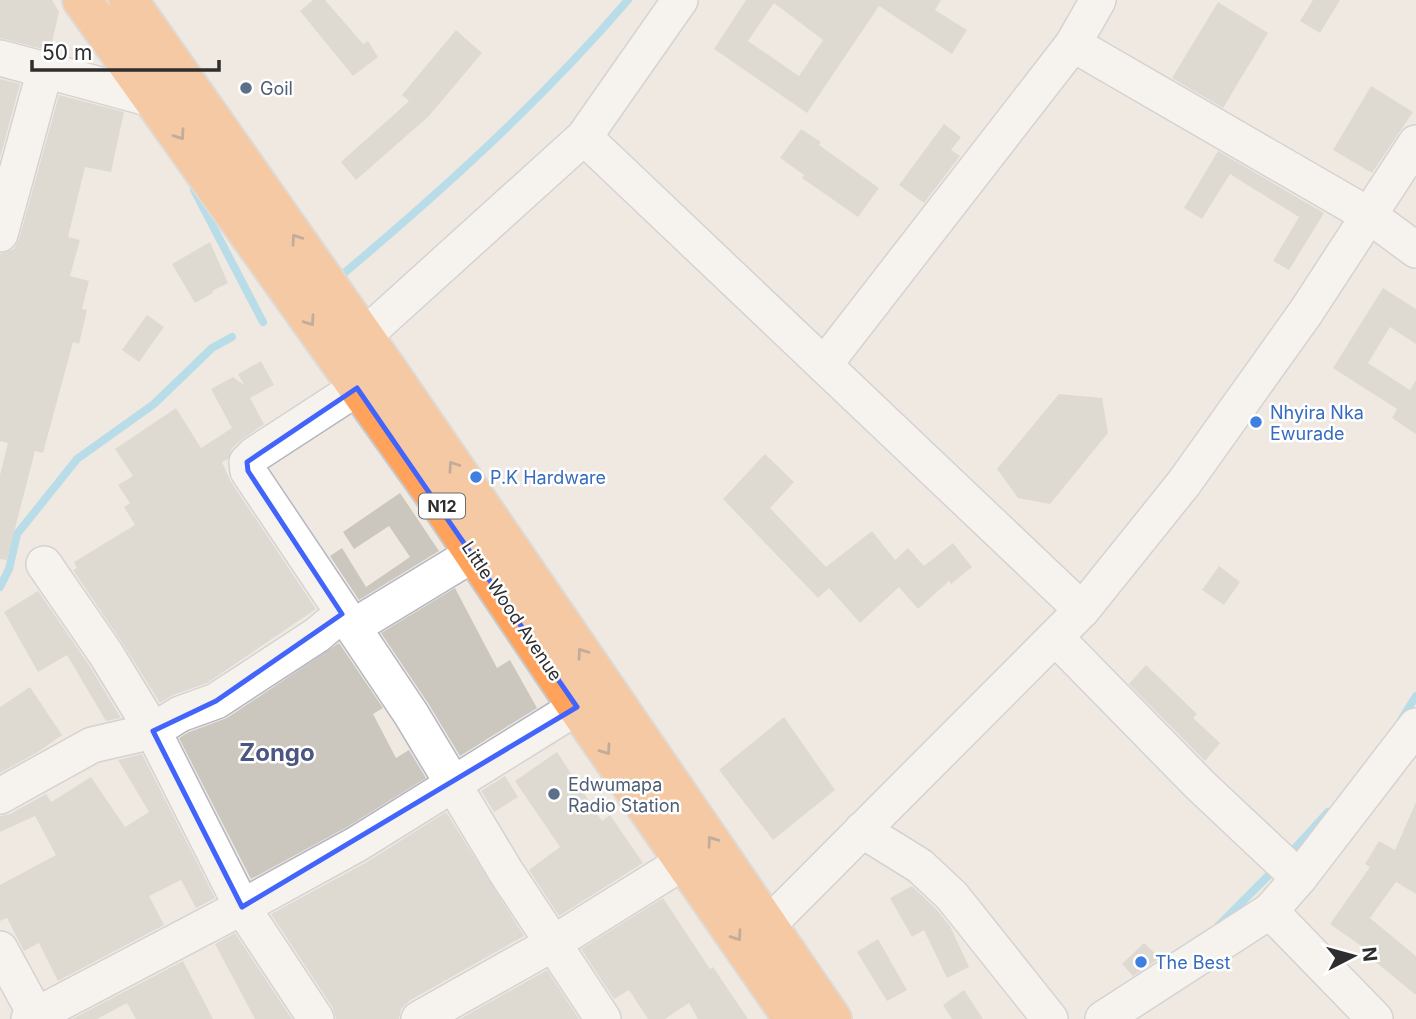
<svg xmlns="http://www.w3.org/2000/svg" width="1416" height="1019" font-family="Inter,sans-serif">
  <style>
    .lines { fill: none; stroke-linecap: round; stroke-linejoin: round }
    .stream { stroke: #75cff0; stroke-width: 8 }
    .building { fill: #cbc7bf; fill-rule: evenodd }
    .minor-casing { stroke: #b4b7c1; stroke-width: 38 }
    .highway-casing { stroke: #c9c9c9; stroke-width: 42 }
    .minor { stroke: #fff; stroke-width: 35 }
    .highway { stroke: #ffa35c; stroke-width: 38 }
    .oneway { stroke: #8c6343 }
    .marked { fill: none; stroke: #4264fb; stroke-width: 5; stroke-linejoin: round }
    .service-dot { fill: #5c6f8a; stroke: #fff; stroke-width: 2.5 }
    .shop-dot { fill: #3f7fe0; stroke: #fff; stroke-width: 2.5 }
    .labels { text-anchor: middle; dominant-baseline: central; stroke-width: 5; stroke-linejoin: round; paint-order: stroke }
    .shield { fill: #fff; stroke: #6d6d6d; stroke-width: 2 }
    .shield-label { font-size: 16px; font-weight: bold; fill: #2e2e2e }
    .service-label { font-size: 18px; fill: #4e5e75; stroke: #fff; text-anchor: start }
    .shop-label { font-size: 18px; fill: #366cbe; stroke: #fff; text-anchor: start }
    .street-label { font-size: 18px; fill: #2e2e2e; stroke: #fff }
    .district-label { font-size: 24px; font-weight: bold; fill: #4d5680; stroke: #fff }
  </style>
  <rect width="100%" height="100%" fill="#efe9e1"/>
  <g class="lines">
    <g class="stream">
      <polyline points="194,190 263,322"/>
      <path d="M343,274C444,189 542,100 628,0"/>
      <polyline points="0,587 9,569 17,534 77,459 154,404 212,348 232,337"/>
      <polyline points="1401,720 1416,696"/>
      <polyline points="1287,857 1328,812"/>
      <polyline points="1218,926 1275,869"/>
    </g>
  </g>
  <g class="building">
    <polygon points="0,0 52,0 59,12 50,51 0,38"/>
    <polygon points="313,0 325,0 363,44 368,41 378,57 353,76 300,11"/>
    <path d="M746,0H941L935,10L967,30L952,54L879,6L807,113L714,49ZM774,3L823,40L799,76L748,41Z"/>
    <polygon points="1313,0 1340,0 1320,33 1300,21"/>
    <polygon points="1218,2 1268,33 1223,108 1172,78"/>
    <polygon points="456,30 482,53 429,116 356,180 341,162 409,101 402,95"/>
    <polygon points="0,79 20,84 0,158"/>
    <polygon points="1371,86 1413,112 1372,173 1333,150"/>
    <polygon points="59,95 124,112 111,172 85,167 68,237 80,240 70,276 89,281 82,309 87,310 79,344 73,342 43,453 35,451 7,560 0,559 0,475 8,443 0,441 0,254 14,249 19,239"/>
    <polygon points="944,124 961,137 951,150 960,156 924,203 899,185"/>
    <polygon points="801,129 821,142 819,145 879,188 858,217 802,178 804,175 780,158"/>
    <polygon points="1218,151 1324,213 1289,270 1273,261 1299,217 1230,174 1202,219 1184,208"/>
    <polygon points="210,242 228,283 212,291 213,293 195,303 172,264"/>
    <polygon points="1383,288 1416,309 1416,344 1390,327 1368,363 1410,390 1416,380 1416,434 1392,418 1397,409 1333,368"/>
    <polygon points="147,315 164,327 139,362 122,350"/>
    <polygon points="261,361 274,385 250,398 264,424 240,441 232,448 228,459 222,462 231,482 316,609 207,683 173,695 160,703 123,644 73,570 77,568 74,562 135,525 124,507 130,503 118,485 133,476 115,449 176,408 201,448 232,428 211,389 233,377 244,385 238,374"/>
    <polygon points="1059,394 1102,398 1108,433 1050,504 1018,498 997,469"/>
    <polygon points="765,454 794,482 770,508 826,567 872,531 895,560 908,548 924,566 953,543 972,567 951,584 949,581 918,609 899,587 860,623 829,588 818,598 723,499"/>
    <polygon points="400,493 439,551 359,600 330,556 342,548 366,587 410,557 389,526 354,549 343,532"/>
    <polygon points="1219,566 1240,582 1224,605 1202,590"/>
    <polygon points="455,588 497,668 510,660 537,708 460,756 428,703 381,633"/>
    <polygon points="38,591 89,665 121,718 106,721 67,655 38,672 4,612"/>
    <polygon points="339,643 383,708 373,714 396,758 409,750 426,778 347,827 251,879 179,738 189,732 227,718"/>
    <polygon points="1146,665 1197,714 1193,718 1220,743 1205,761 1129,684"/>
    <polygon points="30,687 62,735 38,752 0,773 0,707"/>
    <polygon points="784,717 835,790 773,840 719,770"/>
    <polygon points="557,752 602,821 610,815 643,863 559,916 529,870 560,847 515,781"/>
    <polygon points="142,754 215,898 196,908 181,880 149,896 164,925 58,981 39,943 24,951 7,918 0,921 0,885 56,855 35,816 0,832 0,816 10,814 46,794 51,802 91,777 125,827 149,812 118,760"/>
    <polygon points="505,776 518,797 494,812 481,791"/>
    <polygon points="1416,802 1416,894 1396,882 1370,918 1416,956 1416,995 1362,951 1364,948 1330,924 1370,867 1365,864 1379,841 1395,850"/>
    <polygon points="446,812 524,936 409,1001 401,1009 399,1019 336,1019 333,1008 271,914 367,862"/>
    <polygon points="912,886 937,910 950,926 969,967 947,978 924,930 912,937 890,898"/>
    <polygon points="663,898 710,969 713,967 748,1019 698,1019 689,1003 665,1019 648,1019 629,990 614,999 581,949"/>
    <polygon points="235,933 292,1019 255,1019 215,944"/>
    <polygon points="878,939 907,990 887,1001 857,952"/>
    <polygon points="1144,943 1160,958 1133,976 1122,964"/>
    <polygon points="183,961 213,1019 136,1019 127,1003 97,1019 72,1019"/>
    <polygon points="547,970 579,1019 460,1019"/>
    <polygon points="964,990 983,1019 952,1019 943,1005"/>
  </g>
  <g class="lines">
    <g class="minor-casing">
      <g id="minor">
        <polyline points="1073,44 1370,216 1416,250"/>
        <polyline points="0,58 45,70"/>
        <polyline points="584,137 1082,610"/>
        <polyline points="0,234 45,70 155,100"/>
        <polyline points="364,336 584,137 680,0"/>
        <polyline points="824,365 1073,44 1098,0"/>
        <polyline points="357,388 254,455 247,462 248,471 411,714 506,872 603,1019"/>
        <polyline points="44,564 106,654 153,731 242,907 316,1019"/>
        <polyline points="353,627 473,554"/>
        <polyline points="1056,638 1200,785 1299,878"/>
        <polyline points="0,796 92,745 153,731 180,714 216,701 317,635 342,614"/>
        <polyline points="862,830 920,866 952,896 1050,1019"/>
        <polyline points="1270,911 1375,1019"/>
        <polyline points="769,924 1082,610 1184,483 1306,312 1416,143"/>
        <polyline points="0,949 38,1019"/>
        <polyline points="29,1019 242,907 357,844 577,707"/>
        <polyline points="419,1019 552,944 685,861"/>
        <polyline points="1103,1019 1270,911 1299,878 1416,726"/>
      </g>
    </g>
    <g class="highway-casing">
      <g id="highway">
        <polyline points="82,0 436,497 577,707 793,1019"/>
        <polyline points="128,0 389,372 832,1019"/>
      </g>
    </g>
    <use href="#minor" class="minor"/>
    <use href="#highway" class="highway"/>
  </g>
  <defs><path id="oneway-chevron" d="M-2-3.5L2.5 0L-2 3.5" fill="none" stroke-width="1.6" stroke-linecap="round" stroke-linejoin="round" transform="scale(1.75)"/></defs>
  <g class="oneway">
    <use href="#oneway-chevron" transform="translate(180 135) rotate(55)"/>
    <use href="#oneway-chevron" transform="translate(296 239) rotate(-125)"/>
    <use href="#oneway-chevron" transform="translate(310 321) rotate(55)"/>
    <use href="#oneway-chevron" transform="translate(453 466) rotate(-124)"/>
    <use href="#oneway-chevron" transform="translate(582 653) rotate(-125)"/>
    <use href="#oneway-chevron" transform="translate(606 750) rotate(55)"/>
    <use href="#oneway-chevron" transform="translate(712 841) rotate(-125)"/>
    <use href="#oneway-chevron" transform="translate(737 936) rotate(55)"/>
  </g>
  <path d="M0 0H1416V1019H0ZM357,388L577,707L242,907L153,731L216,701L342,614L248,471L247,462Z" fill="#efe9e1" fill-opacity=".55" fill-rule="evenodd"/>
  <path class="marked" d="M357,388L577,707L242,907L153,731L216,701L342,614L248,471L247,462Z"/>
  <g class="service-dot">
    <circle cx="246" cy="88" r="7"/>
    <circle cx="554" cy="794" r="7"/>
  </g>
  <g class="shop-dot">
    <circle cx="1256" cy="422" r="7"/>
    <circle cx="476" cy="477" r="7"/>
    <circle cx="1141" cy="962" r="7"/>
  </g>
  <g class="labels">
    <rect class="shield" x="419" y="493.5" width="46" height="25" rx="5"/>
    <g class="shield-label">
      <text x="442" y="506">N12</text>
    </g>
    <g class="service-label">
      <text x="260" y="88">Goil</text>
      <text x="568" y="784">Edwumapa<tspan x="568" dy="21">Radio Station</tspan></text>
    </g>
    <g class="shop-label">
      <text x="1270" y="412">Nhyira Nka<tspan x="1270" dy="21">Ewurade</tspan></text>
      <text x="490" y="477">P.K Hardware</text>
      <text x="1155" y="962">The Best</text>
    </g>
    <g class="street-label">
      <text transform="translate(512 611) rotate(56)">Little Wood Avenue</text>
    </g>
    <g class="district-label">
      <text x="277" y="752">Zongo</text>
    </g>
  </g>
  <g transform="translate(1353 956) rotate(84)" stroke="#ffffff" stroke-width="5" paint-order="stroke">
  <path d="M0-5L12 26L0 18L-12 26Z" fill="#2e2e2e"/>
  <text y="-10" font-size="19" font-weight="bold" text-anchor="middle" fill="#2e2e2e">N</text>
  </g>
  <path d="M32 60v10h187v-10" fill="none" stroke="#2e2e2e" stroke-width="3.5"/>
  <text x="42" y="60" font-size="21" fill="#2e2e2e" stroke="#ffffff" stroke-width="5" paint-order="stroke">50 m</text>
</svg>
